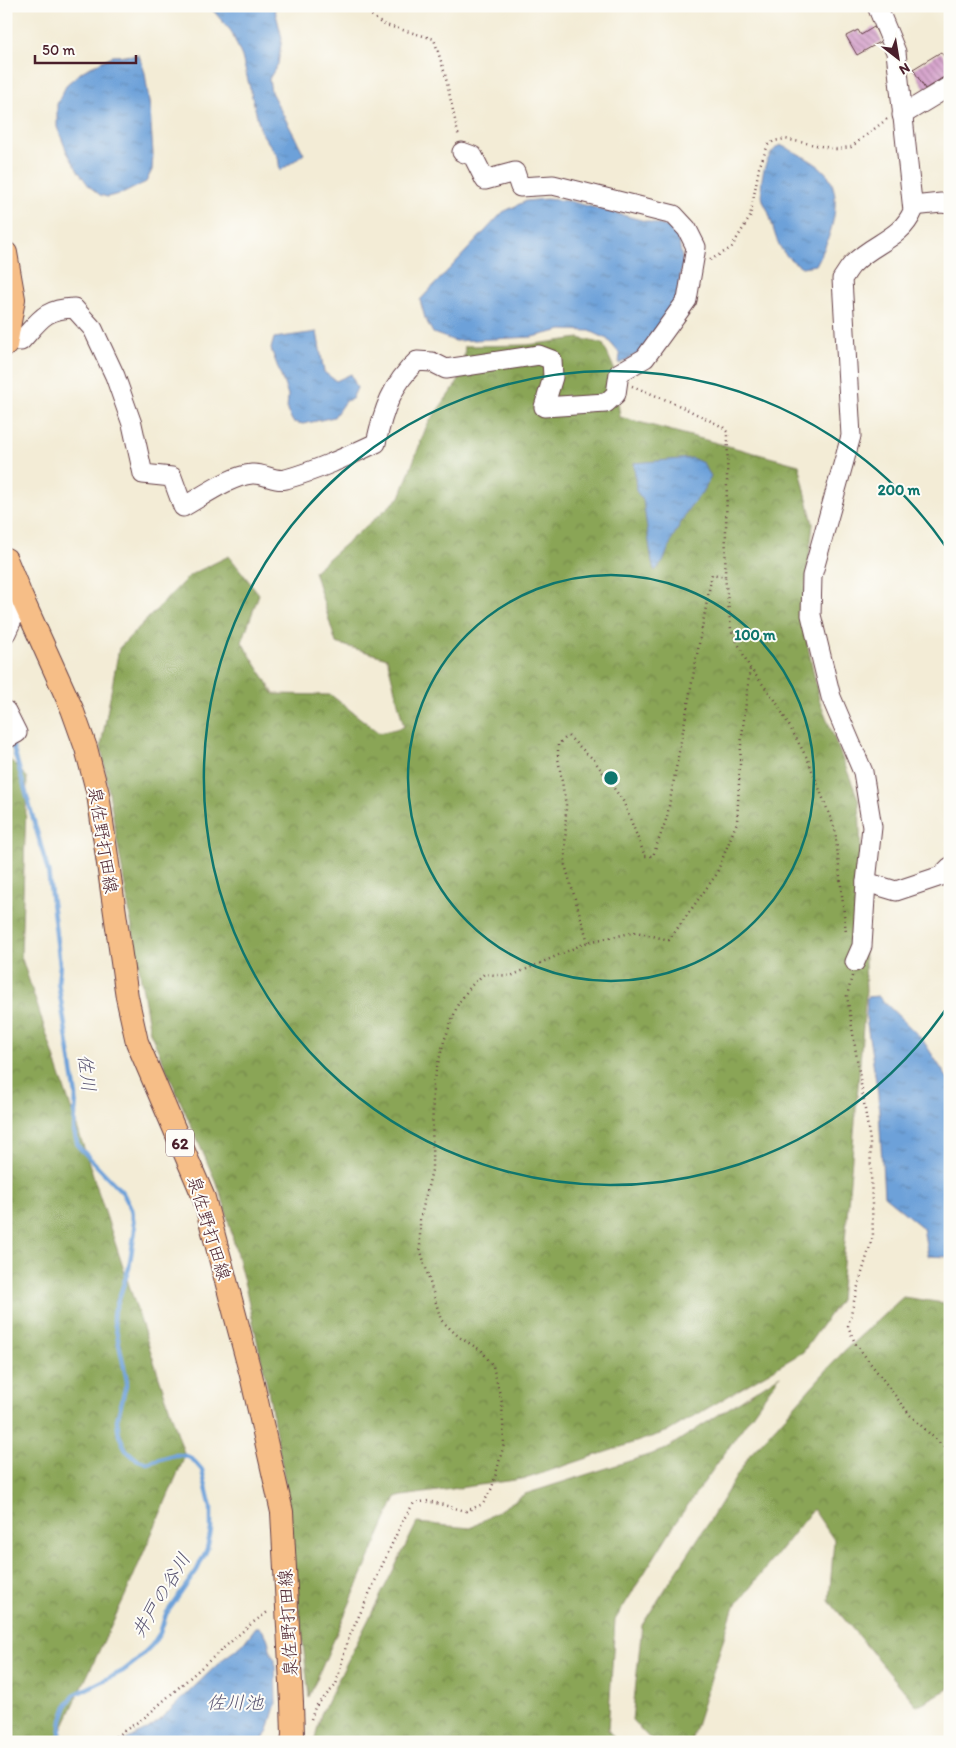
<svg xmlns="http://www.w3.org/2000/svg" width="956" height="1748" font-family="Itim,'Klee One',sans-serif">
  <style>
    .forest { fill: url(#forest-crowns); stroke: #6a6241 }
    .water { fill: url(#water-ripples); stroke: #5c6082 }
    .lines { fill: none; stroke-linecap: round; stroke-linejoin: round }
    .stream { stroke: #6da1d9; stroke-width: 4.5 }
    .building { fill: url(#building-back-hatch) }
    .minor-casing { stroke: #633e45; stroke-width: 21 }
    .major-casing { stroke: #633e45; stroke-width: 24 }
    .path { stroke: #633e45; stroke-width: 2.5; stroke-dasharray: 1 4; stroke-linecap: butt }
    .minor { stroke: #fff; stroke-width: 19 }
    .major { stroke: #f6be87; stroke-width: 22 }
    .ring { fill: none; stroke: #0f766e; stroke-width: 2.5 }
    .labels { text-anchor: middle; dominant-baseline: central; stroke-width: 4; stroke-linejoin: round; paint-order: stroke }
    .shield { fill: #fdfcf7; stroke: #806168; stroke-width: 1 }
    .shield-label { font-size: 16px; font-weight: bold; fill: #4a1f2b }
    .street-label { font-size: 18px; fill: #4a1f2b; stroke: #fdfcf7 }
    .water-label { font-size: 19px; font-style: italic; fill: #585371; stroke: #fdfcf7 }
    .centre { fill: #0f766e; stroke: #fdfcf7; stroke-width: 2.5 }
    .ring-label { font-size: 15px; text-anchor: middle; font-weight: bold; fill: #0f766e; stroke: #fdfcf7; stroke-width: 4; stroke-linejoin: round; paint-order: stroke }
  </style>
  <defs>
    <pattern id="forest-crowns" width="20" height="18" patternUnits="userSpaceOnUse" patternTransform="scale(1.25)"><rect width="20" height="18" fill="#8aa557"/><path d="M2 6a3 3 0 1 1 6 0M12 15a3 3 0 1 1 6 0" fill="none" stroke="#738648"/></pattern>
    <pattern id="water-ripples" width="26" height="14" patternUnits="userSpaceOnUse" patternTransform="scale(1.25)"><rect width="26" height="14" fill="#6da1d9"/><path d="M2 4q2-2 4 0t4 0M15 11q2-2 4 0t4 0" fill="none" stroke="#5c83b0"/></pattern>
    <pattern id="building-back-hatch" width="6" height="6" patternUnits="userSpaceOnUse" patternTransform="scale(1.25)"><rect width="6" height="6" fill="#d7a6cd"/><path d="M-1 5l2 2M0 0l6 6M5-1l2 2" fill="none" stroke="#b087a7"/></pattern>
  </defs>
  <rect width="100%" height="100%" fill="#fdfcf7"/>
  <filter id="ink" filterUnits="userSpaceOnUse"><feTurbulence type="fractalNoise" baseFrequency=".02" numOctaves="2"/><feDisplacementMap in="SourceGraphic" scale="10" xChannelSelector="R" yChannelSelector="G"/><feConvolveMatrix kernelMatrix="1 2 1 2 8 2 1 2 1" color-interpolation-filters="sRGB"/></filter>
  <filter id="wash" filterUnits="userSpaceOnUse"><feTurbulence type="fractalNoise" baseFrequency=".0096" numOctaves="4" result="noise"/><feDisplacementMap in="SourceGraphic" scale="20" xChannelSelector="R" yChannelSelector="G"/><feGaussianBlur stdDeviation="1.12" result="paint"/><feColorMatrix in="noise" values="0 0 0 0 0 0 0 0 0 0 0 0 0 0 0 0 0 1.4 0 .05"/><feComposite in="paint" operator="in"/></filter>
  <g filter="url(#wash)">
    <rect width="100%" height="100%" fill="#f3ecd6"/>
    <g class="forest">
      <polygon points="579,338 603,344 613,366 620,417 799,465 813,524 802,618 819,699 859,801 866,991 840,1300 803,1352 669,1431 528,1478 396,1497 309,1697 286,1488 268,1390 246,1290 222,1196 150,1032 101,746 119,648 190,575 229,556 259,594 242,642 274,694 331,695 379,733 404,727 387,658 336,643 314,571 400,497 427,425 462,376 465,346 528,345"/>
      <polygon points="6,756 27,777 21,956 185,1456 125,1596 56,1742 6,1742"/>
      <polygon points="903,1297 950,1304 950,1688 917,1706 829,1601 834,1540 813,1509 733,1609 691,1741 653,1742 632,1720 642,1625 708,1523 749,1456 844,1351"/>
      <polygon points="780,1375 678,1519 615,1620 608,1730 617,1742 314,1742 321,1714 417,1523 471,1528 525,1494 664,1450"/>
    </g>
    <g class="water">
      <polygon points="209,6 274,6 282,38 278,64 269,79 271,92 304,154 280,171 278,157 261,132 242,57 231,31"/>
      <polygon points="139,55 145,73 150,109 153,154 152,170 146,182 124,193 107,197 100,195 89,186 78,171 67,152 57,127 57,104 67,84 83,71 112,56"/>
      <path d="M780,145C793,151 817,162 826,173C846,197 829,242 816,265L802,267C794,262 787,258 782,250C775,239 773,226 769,214C768,209 764,205 763,200C758,183 765,154 780,145Z"/>
      <polygon points="546,199 569,201 668,227 678,237 683,263 675,305 639,353 619,364 620,354 607,339 590,331 562,330 532,337 455,341 433,333 425,318 420,300 503,212 526,201"/>
      <polygon points="317,332 324,372 336,381 351,374 357,388 352,399 345,401 334,417 303,424 293,422 287,411 288,395 271,349 274,338"/>
      <polygon points="692,458 703,463 711,476 705,489 689,508 673,537 663,562 655,571 652,563 643,500 636,491 634,463"/>
      <polygon points="878,996 922,1039 950,1082 950,1257 928,1256 923,1228 884,1196 878,1094 866,1018 867,997"/>
      <path d="M256,1627H259C272,1637 267,1650 275,1660L276,1703L268,1730L262,1742H122L146,1730L159,1721L223,1659L242,1645Z"/>
    </g>
    <g class="lines">
      <polyline class="stream" points="11,740 48,871 60,965 58,982 76,1096 74,1131 78,1146 123,1193 131,1209 135,1230 129,1268 113,1316 127,1381 117,1420 119,1435 126,1450 136,1459 147,1463 174,1455 181,1455 189,1457 195,1462 202,1470 211,1508 211,1530 207,1549 197,1570 166,1614 160,1633 152,1645 136,1661 123,1671 74,1695 68,1703 62,1720 59,1742"/>
    </g>
    <g id="blocks">
      <g class="building">
        <polygon points="874,27 882,41 857,55 846,36 858,30 861,35"/>
        <polygon points="941,52 950,66 950,73 925,89 913,69"/>
      </g>
    </g>
  </g>
  <g filter="url(#ink)">
    <use href="#blocks" fill-opacity="0" stroke="#633e45" stroke-width="1"/>
    <g class="lines">
      <g class="minor-casing">
        <g id="minor">
          <polyline points="902,115 950,86"/>
          <polyline points="913,206 941,203 950,204"/>
          <path d="M6,339L7,341H21C40,320 44,309 74,308L93,329L115,376L132,424L143,474L172,477L183,507C203,496 230,476 252,474C264,473 274,482 286,479C318,470 346,457 376,443C383,411 392,384 417,361L432,362L446,369L539,355L552,360L553,377L544,407L606,403L616,394L619,373L645,358L687,300L696,247L687,229L674,215L553,185L520,187L515,172L485,180L473,156L462,152"/>
          <polyline points="6,633 22,598"/>
          <polyline points="6,711 17,733 6,739"/>
          <polyline points="866,882 896,891 941,876 950,867"/>
          <path d="M855,962L862,946L866,882L872,827L863,772L831,697L811,615L812,576L851,436L842,279C846,274 849,267 854,263C875,242 901,239 913,211L896,52L877,6"/>
        </g>
      </g>
      <g class="major-casing">
        <g id="major">
          <polyline points="6,253 14,299 6,345"/>
          <polyline points="6,559 22,598 72,709 86,748 98,794 127,997 137,1042 204,1198 251,1375 282,1512 292,1703 293,1735 292,1742"/>
        </g>
      </g>
      <g class="path">
        <polyline points="360,6 382,24 434,39 445,74 459,138"/>
        <polyline points="710,260 731,248 750,217 759,168 768,145 774,141 785,139 836,149 851,147 887,119"/>
        <polyline points="632,386 674,403 723,427 728,433 725,577"/>
        <polyline points="588,942 565,865 566,805 558,758 558,744 568,736 594,760 623,801 645,856 653,856 667,817 712,574 725,577 731,629 750,668 775,700 808,760 835,829 846,933"/>
        <polyline points="852,976 847,996 870,1141 873,1236 856,1293 848,1326 855,1343 910,1415 950,1453"/>
        <polyline points="311,1719 315,1707 336,1685 347,1642 403,1520 414,1503 428,1501 466,1511 483,1504 492,1488 504,1444 502,1403 493,1366 482,1351 459,1337 441,1320 420,1248 420,1220 432,1170 433,1082 444,1041 458,1004 471,986 484,974 511,976 588,942 636,932 669,940 716,875 737,822 741,745 750,668"/>
        <polyline points="107,1742 144,1718 251,1624 269,1611"/>
      </g>
      <use href="#minor" class="minor"/>
      <use href="#major" class="major"/>
    </g>
  </g>
  <g class="ring">
    <circle cx="611" cy="778" r="203"/>
    <path d="M948 1006A407 407 0 1 1 948 550"/>
  </g>
  <g class="labels">
    <rect class="shield" x="166" y="1129.5" width="28" height="27" rx="4"/>
    <g class="shield-label">
      <text x="180" y="1143">62</text>
    </g>
    <g class="street-label">
      <text transform="translate(103 840) rotate(81)">泉佐野打田線</text>
      <text transform="translate(209 1228) rotate(73)">泉佐野打田線</text>
      <text transform="translate(288 1623) rotate(-93)">泉佐野打田線</text>
    </g>
    <g class="water-label">
      <text transform="translate(87 1073) rotate(83)">佐川</text>
      <text transform="translate(161 1595) rotate(-59)">井戸の谷川</text>
      <text x="235" y="1702">佐川池</text>
    </g>
  </g>
  <circle cx="611" cy="778" r="8" class="centre"/>
  <g class="ring-label">
    <text x="899" y="495">200 m</text>
    <text x="755" y="640">100 m</text>
  </g>
  <rect width="956" height="1748" fill="none" stroke="#fdfcf7" stroke-width="25"/>
  <g transform="translate(898 58) rotate(149)" stroke="#fdfcf7" stroke-width="4" paint-order="stroke">
  <path d="M0-4L9 19L0 12L-9 19Z" fill="#4a1f2b"/>
  <text y="-8" font-size="14" font-weight="bold" text-anchor="middle" fill="#4a1f2b">N</text>
  </g>
  <path d="M35 55v8h101v-8" fill="none" stroke="#4a1f2b" stroke-width="2.5"/>
  <text x="42" y="55" font-size="15" fill="#4a1f2b" stroke="#fdfcf7" stroke-width="4" paint-order="stroke">50 m</text>
</svg>
